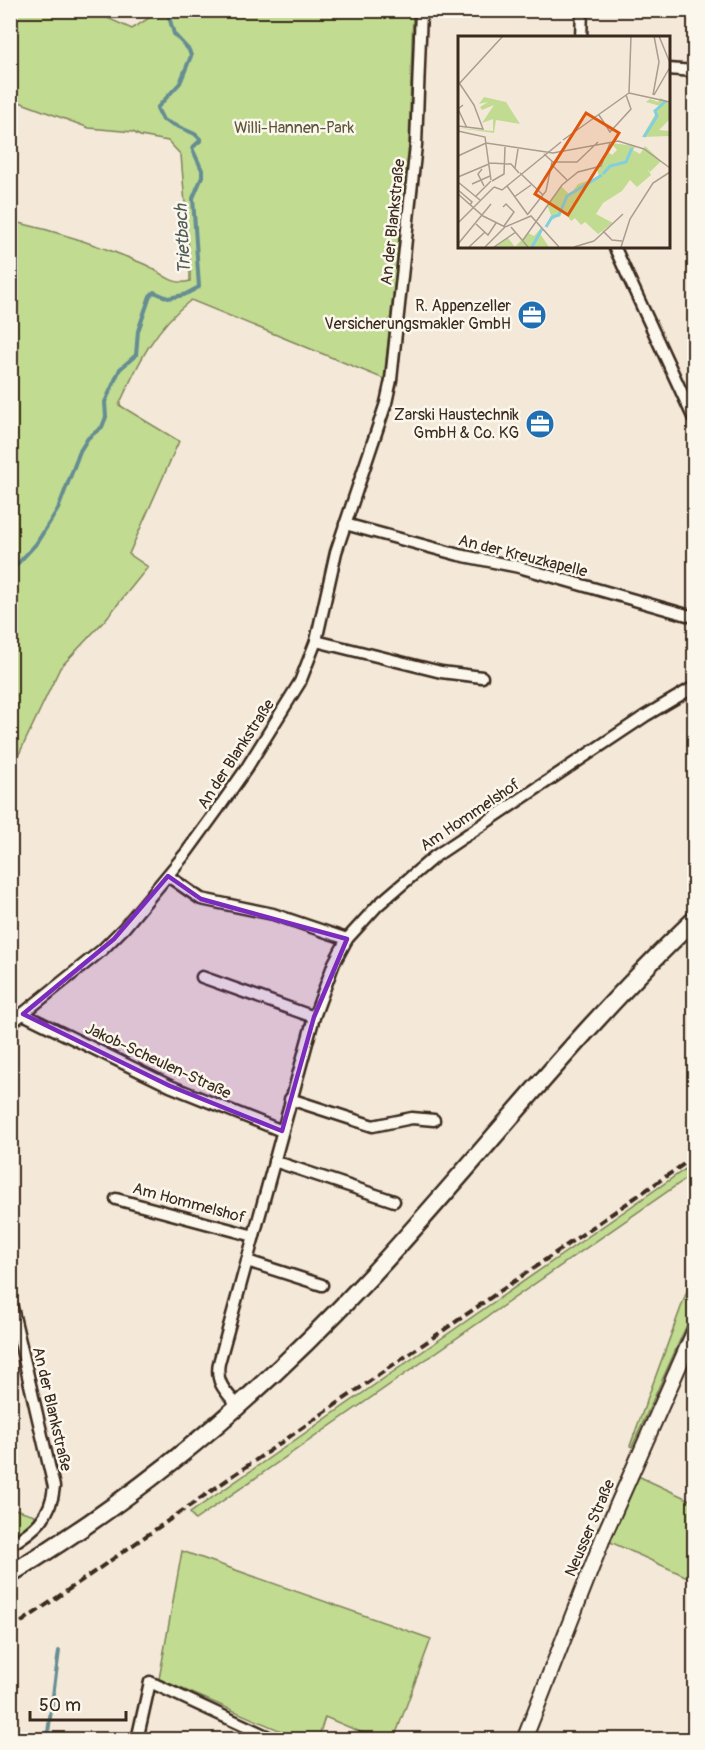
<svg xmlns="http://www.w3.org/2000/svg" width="705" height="1750" font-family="Pangolin,sans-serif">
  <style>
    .green { fill: #c1db91; stroke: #7e8258; stroke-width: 1.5 }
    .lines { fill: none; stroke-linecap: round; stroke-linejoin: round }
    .stream { stroke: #658d92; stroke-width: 4 }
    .minor-casing { stroke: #3b2a1e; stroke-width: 15 }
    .tertiary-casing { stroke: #3b2a1e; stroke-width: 18 }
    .primary-casing { stroke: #3b2a1e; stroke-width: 21 }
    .minor { stroke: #fbf7ec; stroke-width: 10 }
    .tertiary { stroke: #fbf7ec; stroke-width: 14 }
    .primary { stroke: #fbf7ec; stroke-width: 16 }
    .rail { stroke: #3b2a1e; stroke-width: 4; stroke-dasharray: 9 4.5; stroke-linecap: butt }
    .marked { fill: #7b2cbf; fill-opacity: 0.2; stroke: #7b2cbf; stroke-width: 4.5; stroke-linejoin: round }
    .labels { text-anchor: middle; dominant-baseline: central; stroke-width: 5; stroke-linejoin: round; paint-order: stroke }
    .park-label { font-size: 16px; fill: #5c563b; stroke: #fbf7ec }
    .street-label { font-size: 16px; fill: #3b2a1e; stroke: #fbf7ec }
    .poi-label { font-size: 16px; fill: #3b2a1e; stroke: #fbf7ec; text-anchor: end }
    .water-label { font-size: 18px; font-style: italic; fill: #505c58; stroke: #fbf7ec }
    .inset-river { fill: none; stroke: #81cfdf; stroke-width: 3 }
    .inset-road { fill: none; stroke: #aa9c8e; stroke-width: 1.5 }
    .view { fill: #df570d; fill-opacity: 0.15; stroke: #df570d; stroke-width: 3 }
    .inset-edge { fill: none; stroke: #3b2a1e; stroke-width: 3 }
  </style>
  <rect width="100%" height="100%" fill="#f4e8d9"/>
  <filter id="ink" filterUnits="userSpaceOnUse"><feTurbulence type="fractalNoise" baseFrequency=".0167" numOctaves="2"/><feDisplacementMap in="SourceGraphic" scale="12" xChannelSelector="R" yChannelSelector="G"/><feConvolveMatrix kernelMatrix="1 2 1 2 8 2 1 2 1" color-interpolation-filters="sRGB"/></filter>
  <g filter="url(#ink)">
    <g class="green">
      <path d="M11,10L92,11L132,29L152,16L150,11H413L409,145L384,379L191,300C154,328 138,364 119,405L179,441L129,554L148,567L105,620L60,668L11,771V221C56,231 102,246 144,264C160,271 172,287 190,281V265L181,155L168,141L140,136L133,132L89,128L11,99Z"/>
      <polygon points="694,1163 694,1173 195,1520 190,1513"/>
      <polygon points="694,1272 694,1309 632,1447 630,1446"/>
      <polygon points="638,1476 694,1502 694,1580 608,1541"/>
      <polygon points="11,1508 35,1515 34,1523 11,1540"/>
      <polygon points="182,1551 431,1639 394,1739 377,1739 325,1717 318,1739 300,1739 159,1679"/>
    </g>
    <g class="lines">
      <g class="stream">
        <polyline points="10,572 36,544 58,509 80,451 88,438 102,427 106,417 105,402 120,369 136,355 138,331 150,296 154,292 168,298 184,295 199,287 193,198 202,177 202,170 192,148 201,140 195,134 163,120 157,108 180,83 191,56 189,50 174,34 167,10"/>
        <polyline points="47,1740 59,1651"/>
      </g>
      <g class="minor-casing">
        <g id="minor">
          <polyline points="581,38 582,10"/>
          <polyline points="668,69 694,71"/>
          <polyline points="614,246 694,419"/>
          <polyline points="345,524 459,555 519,567 694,617"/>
          <polyline points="316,641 441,672 482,677"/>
          <polyline points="168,876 201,899 273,914 347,939"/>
          <polyline points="202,977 314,1017"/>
          <polyline points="23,1014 170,1086 282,1131"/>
          <polyline points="10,1024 102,950 124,928 186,853 218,809 246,769 300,682 316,641 336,552 386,403 391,380 416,145 421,10"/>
          <polyline points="290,1099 373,1126 412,1118 434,1120"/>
          <polyline points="274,1161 394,1201"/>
          <polyline points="116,1199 254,1236"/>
          <polyline points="247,1261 322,1285"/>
          <path d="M10,1299L54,1487C51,1517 35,1530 10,1545"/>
          <path d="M238,1406C226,1392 215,1383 219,1363L314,1017L334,963L347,939L378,905L434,857L645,716L694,687"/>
          <polyline points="137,1740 150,1682 275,1740"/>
        </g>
      </g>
      <g class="tertiary-casing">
        <polyline id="tertiary" points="524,1740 605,1533 694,1332"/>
      </g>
      <g class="primary-casing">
        <path id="primary" d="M10,1574C144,1494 264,1391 370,1277C479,1159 578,1030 694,920"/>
      </g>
      <use href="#minor" class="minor"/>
      <use href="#tertiary" class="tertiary"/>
      <use href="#primary" class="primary"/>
      <polyline class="rail" points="10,1630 694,1157"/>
    </g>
  </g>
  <path class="marked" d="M168,876L201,899L347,939L314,1017L282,1131L170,1086L23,1014L114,939Z"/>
  <defs>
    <g id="office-disc" transform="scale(1.5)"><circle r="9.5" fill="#1f6fb2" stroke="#fbf7ec"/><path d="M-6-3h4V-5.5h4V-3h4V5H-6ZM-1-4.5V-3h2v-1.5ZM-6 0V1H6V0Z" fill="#fff"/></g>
  </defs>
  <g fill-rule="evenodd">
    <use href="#office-disc" x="532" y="315"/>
    <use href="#office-disc" x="540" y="424"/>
  </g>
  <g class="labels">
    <g class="park-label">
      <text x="294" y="128">Willi-Hannen-Park</text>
    </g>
    <g class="street-label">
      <text transform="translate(393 222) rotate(-84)">An der Blankstraße</text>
      <text transform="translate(523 556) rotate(14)">An der Kreuzkapelle</text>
      <text transform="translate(236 754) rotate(-57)">An der Blankstraße</text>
      <text transform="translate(470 815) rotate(-34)">Am Hommelshof</text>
      <text transform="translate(158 1061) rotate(25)">Jakob-Scheulen-Straße</text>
      <text transform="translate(189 1203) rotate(15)">Am Hommelshof</text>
      <text transform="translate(52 1409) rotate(77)">An der Blankstraße</text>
      <text transform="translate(590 1528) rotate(-67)">Neusser Straße</text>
    </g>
    <g class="poi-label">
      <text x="511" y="306">R. Appenzeller<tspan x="511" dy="18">Versicherungsmakler GmbH</tspan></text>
      <text x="519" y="415">Zarski Haustechnik<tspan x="519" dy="18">GmbH &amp; Co. KG</tspan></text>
    </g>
    <g class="water-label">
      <text transform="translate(183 239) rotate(-93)">Trietbach</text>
    </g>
  </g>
  <g transform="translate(458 36)">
    <rect width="212" height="212" fill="#f4e8d9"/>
    <path d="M26,61L48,66L62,88L38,84L36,97L0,92L35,95V83L24,87L36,69L24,74L22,71L30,66L21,68ZM202,62L211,66V84L201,94L211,95V100L184,101L202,70L188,66L192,63L200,66ZM153,107L178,110L175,114L182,118L187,110L203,125L192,136L189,132L193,139L179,151L172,144L164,155L145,167L138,178L155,187L140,198L127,186L123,189L117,182L113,185L105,174L95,184L89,169L103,150L112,159L120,148L141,141L139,132L149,115L154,119L159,114ZM84,191L81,196L91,211H37L50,202L57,211L70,197L76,200Z" fill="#c1db91"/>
    <path class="inset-river" d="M186,101L199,80L197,75L208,65M145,138L152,130L168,126L174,112M88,191L94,181L101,179L109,160L144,139M74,211L84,193"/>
    <path class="inset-road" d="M201,0L212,27M0,45L16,69L25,93L0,90M0,49L45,0M171,57L173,0M171,57L212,66M195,59L201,26L196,0M196,59L212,31M5,69L0,73L9,92M141,79L152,96L173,73L168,59M0,84V108M0,95L27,101L33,144M105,104L171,57M86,118L95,126H119L140,106M0,120L28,107L95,117L160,105L186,113L212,132M31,127L53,128L61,137M93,128L109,144M57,132L60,113M24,133L20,138L26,150M62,137L85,159M0,141L31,128M34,145L46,138L47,111M0,146L22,164M14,148L32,140M49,150L70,179M36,151L44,154L103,106M0,154L14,166L12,169M0,158L25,180L47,191L73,180L101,211M17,161L33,145M56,161L73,149M45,171L48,168L56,176L46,190M70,178L88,155L94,126M0,187L36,151M18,188L30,199L38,187M53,191L70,211M145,195L154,204L164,205M65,204L104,149L120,136L143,130L152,107M136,205L165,178M0,208L33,168M11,211L27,196M27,211L47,191M36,211L58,196M116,211L136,205M163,211L172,183L195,147L212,136"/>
    <path class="view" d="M128,77L161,97L110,179L77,158Z"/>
    <rect width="212" height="212" class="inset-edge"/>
  </g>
  <rect width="705" height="1750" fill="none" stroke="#fbf7ec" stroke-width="36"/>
  <rect x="18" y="18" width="669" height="1714" fill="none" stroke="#3b2a1e" stroke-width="2" filter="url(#ink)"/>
  <path d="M30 1711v9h96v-9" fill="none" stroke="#3b2a1e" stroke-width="3"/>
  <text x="39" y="1711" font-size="18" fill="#3b2a1e" stroke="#fbf7ec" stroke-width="4.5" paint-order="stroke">50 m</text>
</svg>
